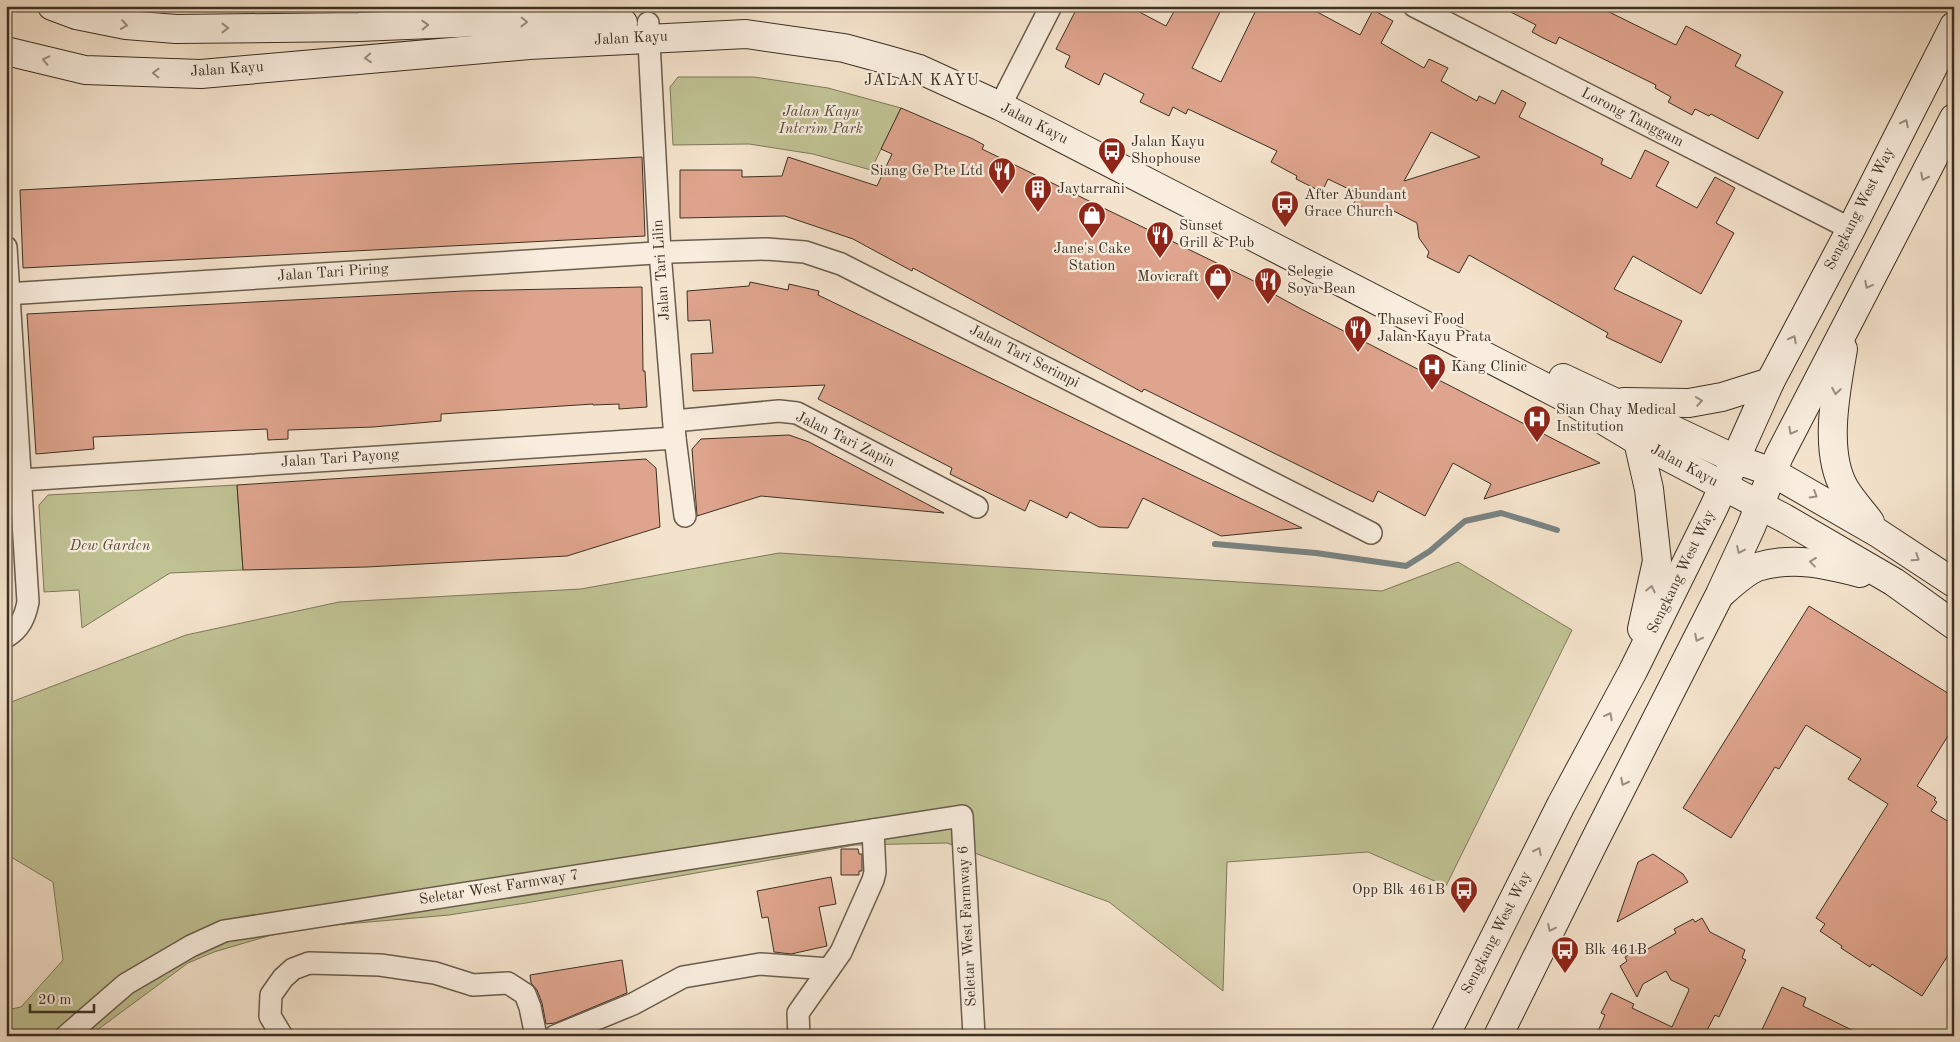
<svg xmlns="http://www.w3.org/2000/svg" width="1960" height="1042" font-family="'Old Standard TT',serif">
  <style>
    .green { fill: #c0c294; stroke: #7e795c }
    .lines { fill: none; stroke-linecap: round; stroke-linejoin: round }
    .stream { stroke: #798382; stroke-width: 6 }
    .building { fill: #dea48d; stroke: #3c3023; fill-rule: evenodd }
    .street-casing { stroke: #6a5d4d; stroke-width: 24 }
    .secondary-casing { stroke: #3c3023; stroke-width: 30 }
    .street { stroke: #f8edde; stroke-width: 21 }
    .secondary { stroke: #f8edde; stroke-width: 28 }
    .oneway { stroke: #9a8e80 }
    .labels { text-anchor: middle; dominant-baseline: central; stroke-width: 4.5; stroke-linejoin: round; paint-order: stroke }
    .street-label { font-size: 15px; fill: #3c3023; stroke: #f8edde }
    .park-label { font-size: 15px; font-style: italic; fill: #564d3a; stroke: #f8edde }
    .poi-label { font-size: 15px; fill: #3c3023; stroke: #f8edde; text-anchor: start }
    .neighbourhood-label { font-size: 16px; letter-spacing: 1px; fill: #3c3023; stroke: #f8edde }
  </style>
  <rect width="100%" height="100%" fill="#f4e3cc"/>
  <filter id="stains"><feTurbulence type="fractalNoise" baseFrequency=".004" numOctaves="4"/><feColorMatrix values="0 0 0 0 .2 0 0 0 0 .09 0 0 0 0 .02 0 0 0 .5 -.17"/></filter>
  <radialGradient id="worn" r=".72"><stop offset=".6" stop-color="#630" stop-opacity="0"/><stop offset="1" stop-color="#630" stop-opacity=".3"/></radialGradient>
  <g class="green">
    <polygon points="678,77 754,77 828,88 901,108 871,170 813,154 749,144 673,145 670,87"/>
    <polygon points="237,485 243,570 170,573 82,628 79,590 44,592 39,505 48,495"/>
    <polygon points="779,553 1382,591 1458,562 1572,630 1446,886 1368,852 1227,862 1223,991 1109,902 947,843 855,845 526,903 449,915 300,928 268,936 214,952 188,963 89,1036 6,1036 6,1010 21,1007 63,960 53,882 6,854 6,704 186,635 339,602 581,589"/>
  </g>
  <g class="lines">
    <polyline class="stream" points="1215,544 1316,553 1406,566 1430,551 1465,521 1501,513 1557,530"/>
  </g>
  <g class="building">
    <path d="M1078,6H1128L1166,26L1177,6H1223L1192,68L1221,82L1258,6H1306L1360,35L1373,10L1393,21L1381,43L1424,68L1429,59L1448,68L1441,81L1477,101L1479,96L1495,104L1502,90L1526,103L1519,117L1603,159L1601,164L1631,179L1645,150L1669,162L1656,186L1697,208L1715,177L1735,188L1716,223L1734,233L1701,294L1633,256L1614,289L1682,321L1661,363L1606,337L1608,333L1469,255L1459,273L1427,257L1429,252L1419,238L1417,223L1386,207L1380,217L1354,203L1359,194L1328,179L1322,192L1296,179L1297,176L1271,162L1277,151L1188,109L1186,114L1173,107L1169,116L1140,102L1144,94L1104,73L1099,85L1065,67L1070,56L1056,49ZM1431,132L1480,157L1404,181Z"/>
    <polygon points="1499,6 1597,6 1676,45 1686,26 1741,55 1735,66 1783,92 1758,139 1711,114 1709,116 1695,109 1692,115 1668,102 1671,97 1655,88 1656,85 1559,37 1556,44 1543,38 1532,32 1536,25"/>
    <polygon points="901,108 973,139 984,145 982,149 1260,284 1259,286 1303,310 1600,463 1484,499 1491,484 1453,463 1425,516 1378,491 1373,502 1144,389 1142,392 913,268 912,271 853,239 785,216 680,218 680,170 742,170 742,177 782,176 788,157 877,186 892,154 881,149"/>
    <polygon points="642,157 645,236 23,268 20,190"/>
    <polygon points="750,282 788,290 789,284 819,291 818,295 1302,528 1221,536 1143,498 1128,528 1099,527 1070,512 1067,518 1030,500 1025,511 950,474 952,468 818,399 825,385 693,391 691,354 713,353 710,320 688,321 687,291 749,286"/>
    <polygon points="642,287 643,371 645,371 647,407 619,409 619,404 593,405 593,404 441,414 441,421 373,427 288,430 288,439 268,440 267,429 93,437 94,449 36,454 27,314 463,291"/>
    <polygon points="789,435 809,442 944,513 761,496 697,516 692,449 701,439"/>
    <polygon points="646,459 656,468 660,527 567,556 367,567 243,570 237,485"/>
    <polygon points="1809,606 1954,697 1954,726 1917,786 1936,798 1934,800 1937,802 1931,811 1954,825 1954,946 1922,996 1872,964 1870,967 1841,948 1842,946 1820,931 1825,924 1816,918 1888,804 1848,779 1861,759 1806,725 1779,769 1775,767 1731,838 1683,808"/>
    <polygon points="841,849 858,849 859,854 862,854 862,871 859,871 859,875 841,875"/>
    <polygon points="1653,854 1683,874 1688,882 1617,922 1638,862"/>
    <polygon points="831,877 836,904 819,907 827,946 791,954 774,952 768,917 762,918 757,891"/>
    <polygon points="1702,918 1710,932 1745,950 1742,958 1746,960 1719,1017 1715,1015 1704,1036 1596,1036 1605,1015 1601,1013 1611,993 1634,1004 1632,1008 1672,1027 1689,990 1688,988 1671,980 1666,971 1643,984 1637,997 1620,966 1627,961 1625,957 1644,946 1646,950 1676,933 1674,929 1693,919 1695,922"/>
    <polygon points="622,960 627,993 555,1023 546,1024 542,1003 537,990 531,983 530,975"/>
    <polygon points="1782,987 1806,998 1803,1006 1864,1036 1759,1036"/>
  </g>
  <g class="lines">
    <g class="street-casing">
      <g id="street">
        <polyline points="1414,6 1851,229"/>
        <polyline points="648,23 660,252 675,438 685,516"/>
        <polyline points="1000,106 1051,6"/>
        <path d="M6,247L28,602C25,617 20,629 6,637"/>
        <polyline points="6,294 671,252 767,249 805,252 841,264 1371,533"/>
        <polyline points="674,421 779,411 797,413 977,507"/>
        <polyline points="6,481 675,438"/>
        <polyline points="66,1036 126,984 191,946 224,931 962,816 974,1036"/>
        <polyline points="282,1036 270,1016 271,995 283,978 293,969 309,963 380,965 435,973 473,985 508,983 525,994 530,1007 536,1036"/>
        <polyline points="555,1036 633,1004 683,977 760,964 829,969"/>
        <polyline points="799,1036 798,1013 841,952 873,880 875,872 873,830"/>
      </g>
    </g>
    <g class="secondary-casing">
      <g id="secondary">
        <polyline points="52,6 76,15 126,25 176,29 359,27 504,21 623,23"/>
        <polyline points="6,51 85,70 201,74 529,45 746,34 844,48 888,60 919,69 1000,106 1568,399 1638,441 1784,518 1894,582 1954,625"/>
        <path d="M1843,349C1836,390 1823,452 1845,489C1852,501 1862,511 1870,522"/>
        <polyline points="1563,378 1735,459 1772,472 1878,533 1954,583"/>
        <polyline points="1624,402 1689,403 1722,397 1770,382"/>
        <polyline points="1638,441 1649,489 1657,561 1642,629"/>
        <path d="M1723,592C1733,583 1745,572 1757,567C1793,556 1826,564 1860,573"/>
        <polyline points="1445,1036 1561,805 1633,671 1714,507 1770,382 1851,229 1954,26"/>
        <polyline points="1498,1036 1595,840 1720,594 1751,527 1779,456 1954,118"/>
      </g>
    </g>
    <use href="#street" class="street"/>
    <use href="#secondary" class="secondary"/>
  </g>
  <defs><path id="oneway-chevron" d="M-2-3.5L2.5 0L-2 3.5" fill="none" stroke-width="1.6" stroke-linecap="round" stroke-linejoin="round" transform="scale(1.25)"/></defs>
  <g class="oneway">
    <use href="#oneway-chevron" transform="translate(524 22) rotate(1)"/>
    <use href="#oneway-chevron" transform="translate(124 25) rotate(9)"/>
    <use href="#oneway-chevron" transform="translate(425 25) rotate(-2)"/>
    <use href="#oneway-chevron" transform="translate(225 28)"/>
    <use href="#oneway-chevron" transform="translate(368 58) rotate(175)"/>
    <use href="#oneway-chevron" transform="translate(46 60) rotate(-167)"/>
    <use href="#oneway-chevron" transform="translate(156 73) rotate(-179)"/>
    <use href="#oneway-chevron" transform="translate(1905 123) rotate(-63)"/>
    <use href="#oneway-chevron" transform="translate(1924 177) rotate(117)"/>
    <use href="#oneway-chevron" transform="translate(1868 285) rotate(118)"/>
    <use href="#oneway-chevron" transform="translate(1793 339) rotate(-62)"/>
    <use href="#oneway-chevron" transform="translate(1836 391) rotate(99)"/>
    <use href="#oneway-chevron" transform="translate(1699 401) rotate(-9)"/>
    <use href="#oneway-chevron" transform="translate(1792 431) rotate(118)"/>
    <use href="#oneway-chevron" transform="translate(1814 495) rotate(31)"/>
    <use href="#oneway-chevron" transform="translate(1740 550) rotate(115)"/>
    <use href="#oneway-chevron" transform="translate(1916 558) rotate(33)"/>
    <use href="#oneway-chevron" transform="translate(1813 562) rotate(-173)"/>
    <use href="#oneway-chevron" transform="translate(1651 589) rotate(-78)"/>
    <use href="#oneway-chevron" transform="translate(1698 638) rotate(117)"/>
    <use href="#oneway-chevron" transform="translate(1609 716) rotate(-62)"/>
    <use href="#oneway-chevron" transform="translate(1624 782) rotate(117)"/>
    <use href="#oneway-chevron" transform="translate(1538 851) rotate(-63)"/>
    <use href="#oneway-chevron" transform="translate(1551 928) rotate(116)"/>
  </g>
  <defs>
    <g id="bus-pin" transform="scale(1.4375)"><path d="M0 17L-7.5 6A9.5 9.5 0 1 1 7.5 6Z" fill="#8f2418" stroke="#f8edde"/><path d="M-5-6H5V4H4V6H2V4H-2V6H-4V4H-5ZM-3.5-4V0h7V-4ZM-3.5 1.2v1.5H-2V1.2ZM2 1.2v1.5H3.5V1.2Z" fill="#fff"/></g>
    <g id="restaurant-pin" transform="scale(1.4375)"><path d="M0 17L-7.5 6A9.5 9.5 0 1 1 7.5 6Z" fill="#8f2418" stroke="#f8edde"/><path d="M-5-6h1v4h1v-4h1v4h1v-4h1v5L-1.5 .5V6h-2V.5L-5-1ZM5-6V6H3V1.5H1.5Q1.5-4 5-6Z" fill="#fff"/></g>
    <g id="building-pin" transform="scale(1.4375)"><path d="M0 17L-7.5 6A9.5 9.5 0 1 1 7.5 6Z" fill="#8f2418" stroke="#f8edde"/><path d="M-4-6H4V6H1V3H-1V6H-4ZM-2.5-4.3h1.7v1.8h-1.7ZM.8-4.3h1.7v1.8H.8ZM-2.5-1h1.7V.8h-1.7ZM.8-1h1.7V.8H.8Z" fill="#fff"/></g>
    <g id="shop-pin" transform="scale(1.4375)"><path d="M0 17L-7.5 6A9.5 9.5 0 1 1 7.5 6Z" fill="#8f2418" stroke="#f8edde"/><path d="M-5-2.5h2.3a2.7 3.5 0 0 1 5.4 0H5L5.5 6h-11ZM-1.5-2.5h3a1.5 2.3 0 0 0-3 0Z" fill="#fff"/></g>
    <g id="hospital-pin" transform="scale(1.4375)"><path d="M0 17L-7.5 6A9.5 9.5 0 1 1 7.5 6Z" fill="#8f2418" stroke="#f8edde"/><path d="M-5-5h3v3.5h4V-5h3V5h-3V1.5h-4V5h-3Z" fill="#fff"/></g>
  </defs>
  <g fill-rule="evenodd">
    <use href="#bus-pin" x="1112" y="151"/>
    <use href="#restaurant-pin" x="1002" y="171"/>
    <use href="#building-pin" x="1038" y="189"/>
    <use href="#bus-pin" x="1285" y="204"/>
    <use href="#shop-pin" x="1092" y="215"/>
    <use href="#restaurant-pin" x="1160" y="235"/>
    <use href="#shop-pin" x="1218" y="277"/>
    <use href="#restaurant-pin" x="1268" y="281"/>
    <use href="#restaurant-pin" x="1358" y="329"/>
    <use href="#hospital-pin" x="1432" y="367"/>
    <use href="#hospital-pin" x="1537" y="419"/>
    <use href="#bus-pin" x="1464" y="890"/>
    <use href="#bus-pin" x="1565" y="950"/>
  </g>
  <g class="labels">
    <g class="street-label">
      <text transform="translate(631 39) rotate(-3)">Jalan Kayu</text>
      <text transform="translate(227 70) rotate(-4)">Jalan Kayu</text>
      <text transform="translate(1632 118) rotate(27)">Lorong Tanggam</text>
      <text transform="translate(1034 124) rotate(27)">Jalan Kayu</text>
      <text transform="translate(1860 209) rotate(-63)">Sengkang West Way</text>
      <text transform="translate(662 270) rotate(-94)">Jalan Tari Lilin</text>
      <text transform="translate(333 273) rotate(-4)">Jalan Tari Piring</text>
      <text transform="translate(1024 357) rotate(27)">Jalan Tari Serimpi</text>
      <text transform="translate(845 440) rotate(26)">Jalan Tari Zapin</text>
      <text transform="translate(340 459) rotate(-4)">Jalan Tari Payong</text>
      <text transform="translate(1684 466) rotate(28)">Jalan Kayu</text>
      <text transform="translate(1682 572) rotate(-64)">Sengkang West Way</text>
      <text transform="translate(499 888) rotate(-9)">Seletar West Farmway 7</text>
      <text transform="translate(968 926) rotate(-93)">Seletar West Farmway 6</text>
      <text transform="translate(1497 933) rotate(-63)">Sengkang West Way</text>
    </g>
    <g class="park-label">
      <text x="821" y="112">Jalan Kayu<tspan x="821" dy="17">Interim Park</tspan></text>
      <text x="110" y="546">Dew Garden</text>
    </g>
    <g class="poi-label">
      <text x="1131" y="142">Jalan Kayu<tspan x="1131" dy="17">Shophouse</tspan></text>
      <text x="983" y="171" text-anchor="end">Siang Ge Pte Ltd</text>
      <text x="1057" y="189">Jaytarrani</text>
      <text x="1304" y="195">After Abundant<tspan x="1304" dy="17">Grace Church</tspan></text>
      <text x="1179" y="226">Sunset<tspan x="1179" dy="17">Grill &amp; Pub</tspan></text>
      <text x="1092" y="249" text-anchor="middle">Jane's Cake<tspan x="1092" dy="17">Station</tspan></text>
      <text x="1287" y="272">Selegie<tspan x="1287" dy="17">Soya Bean</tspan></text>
      <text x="1199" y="277" text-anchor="end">Movicraft</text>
      <text x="1377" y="320">Thasevi Food<tspan x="1377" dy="17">Jalan Kayu Prata</tspan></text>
      <text x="1451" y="367">Kang Clinic</text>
      <text x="1556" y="410">Sian Chay Medical<tspan x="1556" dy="17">Institution</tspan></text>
      <text x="1445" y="890" text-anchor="end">Opp Blk 461B</text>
      <text x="1584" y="950">Blk 461B</text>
    </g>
    <g class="neighbourhood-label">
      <text x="922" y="81">JALAN KAYU</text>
    </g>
  </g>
  <rect width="1960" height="1042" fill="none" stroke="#f4e3cc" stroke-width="25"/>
  <rect x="8" y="8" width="1945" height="1027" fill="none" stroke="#3c3023" stroke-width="2.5"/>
  <rect x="12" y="12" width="1935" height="1017" fill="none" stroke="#3c3023"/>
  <path d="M30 1004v8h64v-8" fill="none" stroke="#3c3023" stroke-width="2.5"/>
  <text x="38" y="1004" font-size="15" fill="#3c3023" stroke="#f8edde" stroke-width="4" paint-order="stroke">20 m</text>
  <rect width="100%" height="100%" filter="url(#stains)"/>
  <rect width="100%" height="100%" fill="url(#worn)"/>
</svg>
